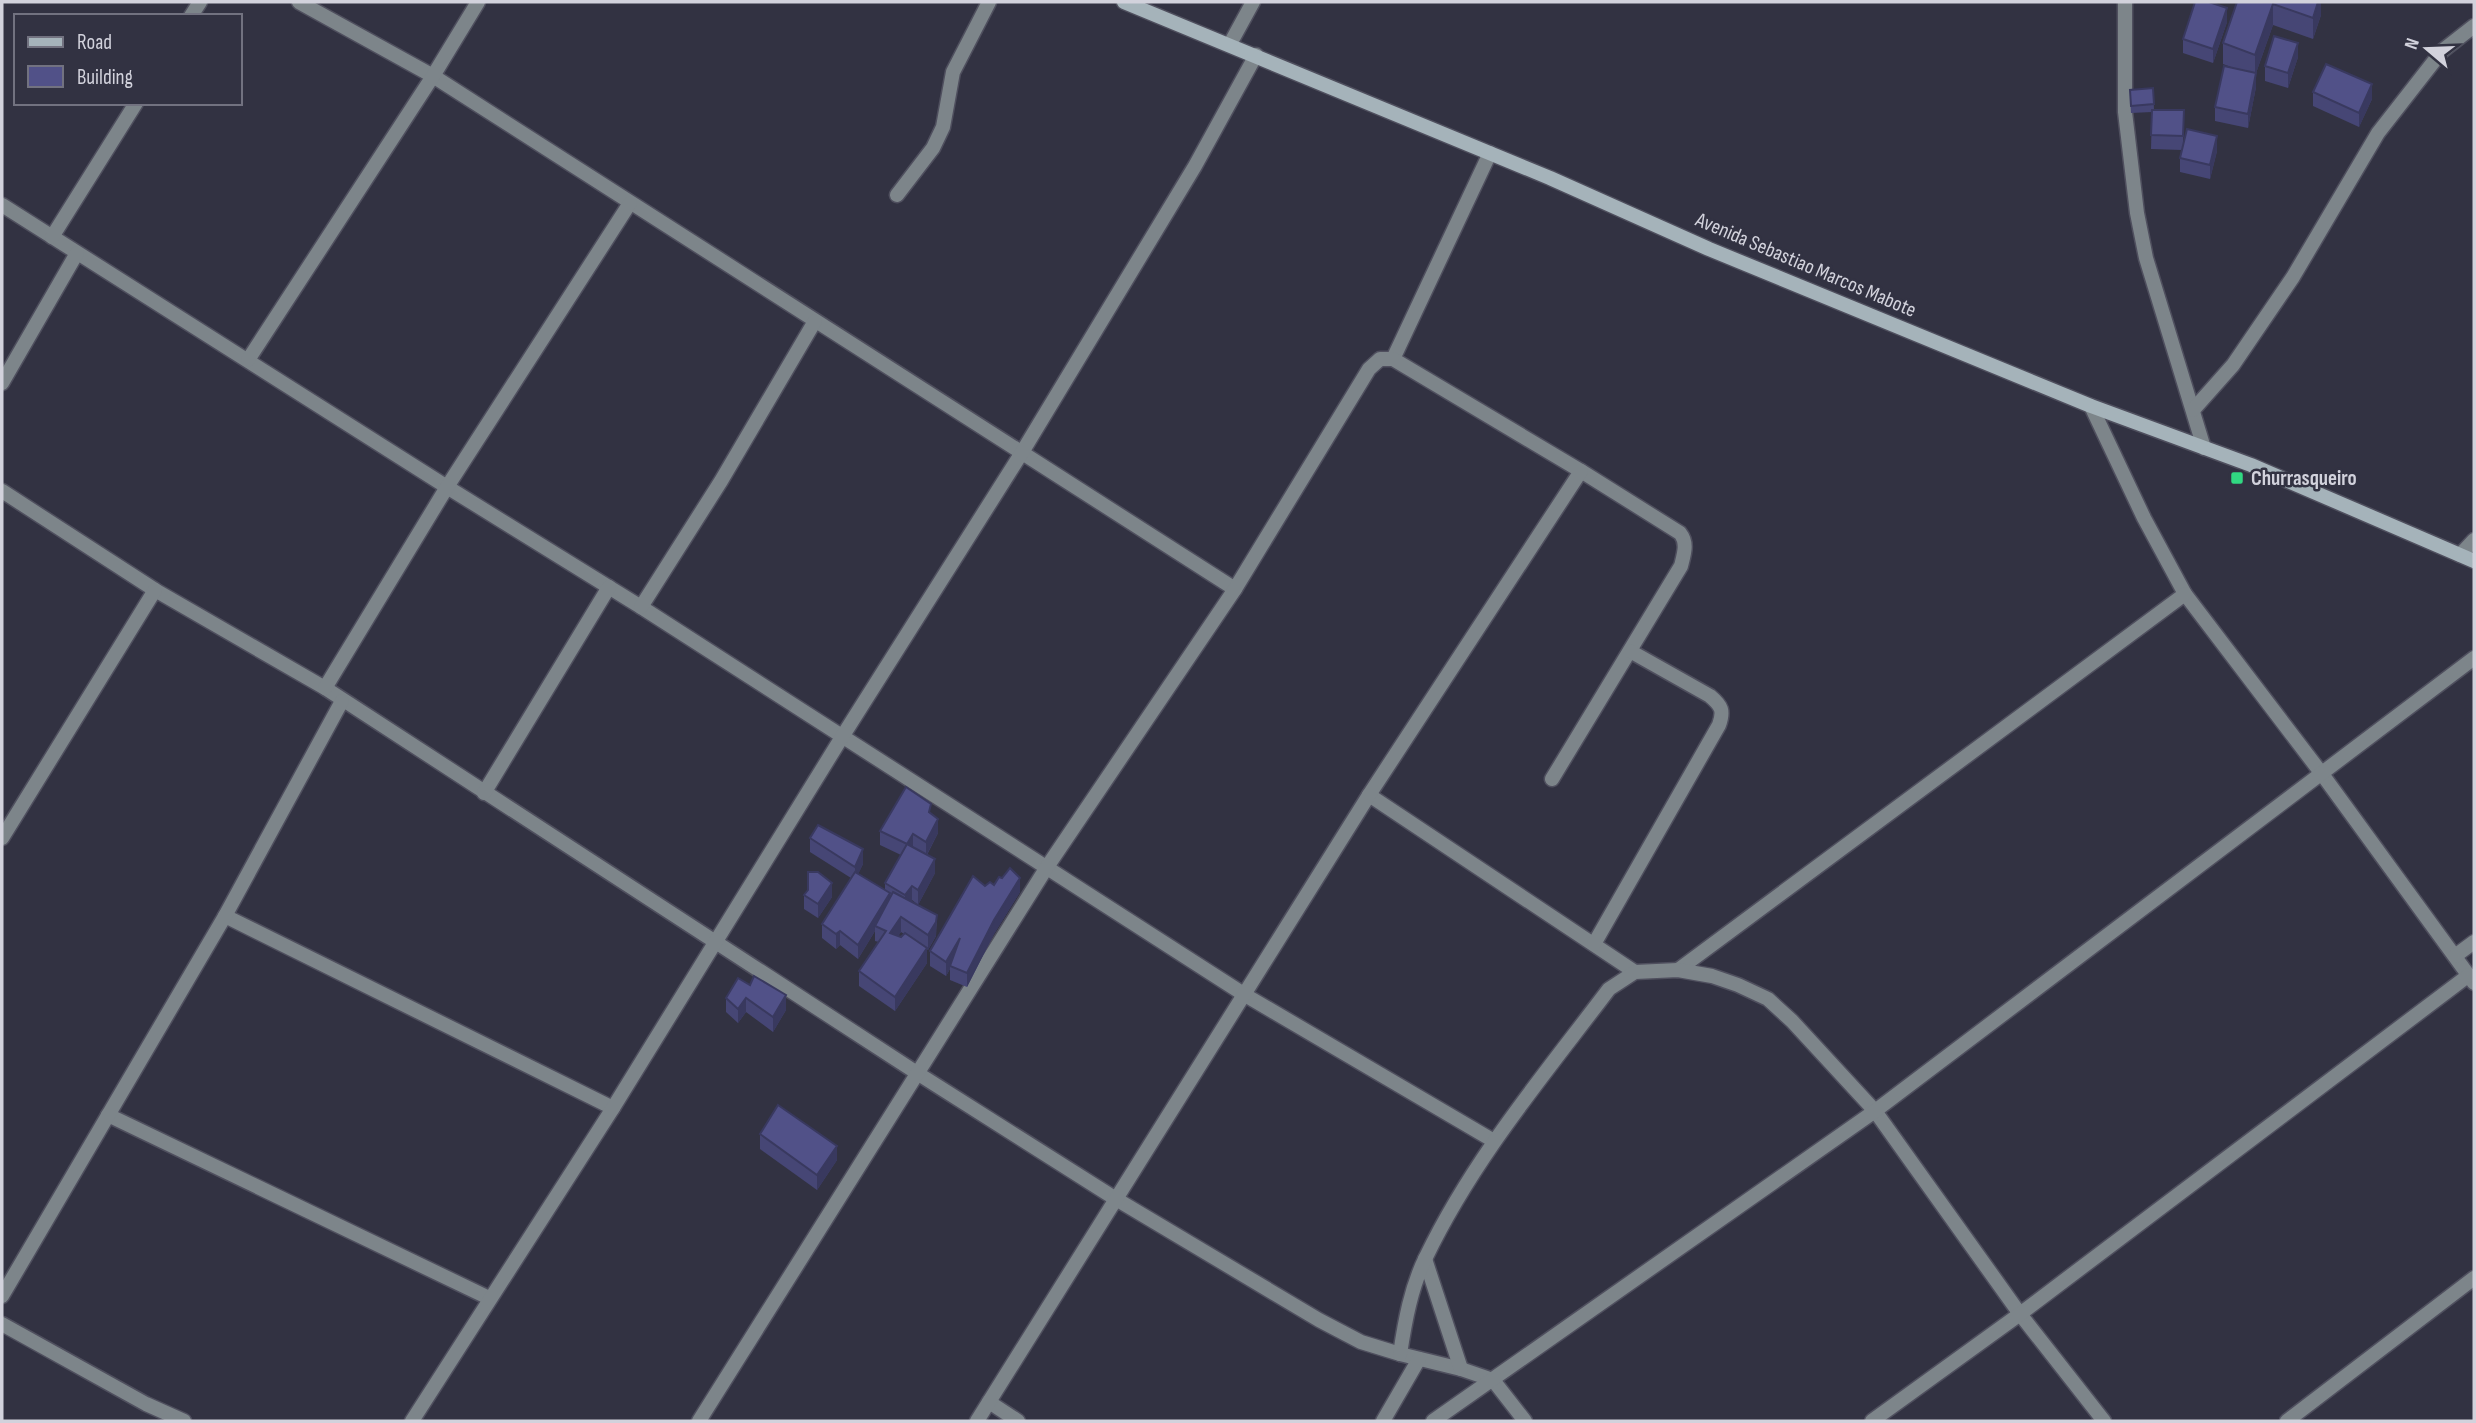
<svg xmlns="http://www.w3.org/2000/svg" width="2476" height="1423" font-family="'Sofia Sans Condensed',sans-serif">
  <style>
    .lines { fill: none; stroke-linecap: round; stroke-linejoin: round }
    .minor-casing { stroke: #4f4f5e; stroke-width: 17 }
    .secondary-casing { stroke: #4f4f5e; stroke-width: 17 }
    .minor { stroke: #7d858a; stroke-width: 14 }
    .secondary { stroke: #a5b3ba; stroke-width: 14 }
    .wall { fill: #464675; fill-rule: evenodd }
    .shaded-wall { fill: #39395f }
    .building { fill: #515188; stroke: #39395f; stroke-width: 2 }
    .poi-dot { fill: #31d882; stroke: #323242; stroke-width: 2.5 }
    .labels { text-anchor: middle; dominant-baseline: central; stroke-width: 5; stroke-linejoin: round; paint-order: stroke }
    .street-label { font-size: 21px; fill: #d2d2dc; stroke: #323242 }
    .poi-label { font-size: 21px; font-weight: bold; fill: #d2d2dc; stroke: #323242; text-anchor: start }
  </style>
  <rect width="100%" height="100%" fill="#323242"/>
  <g class="lines">
    <g class="minor-casing">
      <g id="minor">
        <polyline points="299,2 433,76 1235,589"/>
        <polyline points="2125,2 2125,112 2137,213 2146,258 2204,448"/>
        <polyline points="191,16 200,2"/>
        <polyline points="1230,44 1253,2"/>
        <polyline points="897,195 933,148 943,127 953,72 989,2"/>
        <polyline points="2,205 447,487 641,607 1245,995 1494,1141"/>
        <polyline points="52,237 136,103"/>
        <polyline points="1393,359 1490,153"/>
        <polyline points="248,360 433,76 478,2"/>
        <polyline points="2,383 77,253"/>
        <polyline points="2091,406 2144,518 2185,594 2322,774 2474,983"/>
        <polyline points="2193,410 2233,365 2293,277 2378,133 2442,51 2474,26"/>
        <polyline points="2,491 155,590 325,688 917,1073 1116,1199 1319,1320 1361,1342 1400,1354 1461,1369 1493,1380 1525,1421"/>
        <polyline points="2460,555 2474,540"/>
        <polyline points="641,607 721,481 815,321"/>
        <polyline points="325,688 447,487 630,203"/>
        <path d="M1552,779L1681,566C1684,554 1688,543 1680,533L1581,471"/>
        <polyline points="484,793 609,587"/>
        <polyline points="1369,795 1635,972"/>
        <polyline points="2,838 155,590"/>
        <polyline points="225,916 613,1108"/>
        <path d="M1594,944L1719,725C1724,711 1722,706 1710,696L1630,651"/>
        <polyline points="2455,956 2474,942"/>
        <polyline points="1678,970 2185,594"/>
        <polyline points="108,1115 489,1298"/>
        <polyline points="1425,1259 1461,1369"/>
        <polyline points="2,1296 225,916 342,701"/>
        <polyline points="2,1324 146,1404 184,1421"/>
        <path d="M1400,1354C1405,1321 1411,1287 1426,1257C1473,1159 1544,1075 1609,989L1635,972L1678,970L1712,976L1738,985L1768,999L1792,1021L1875,1111L2020,1314L2104,1421"/>
        <polyline points="989,1402 1018,1421"/>
        <polyline points="412,1421 613,1108 842,737 1021,454 1195,166 1256,55"/>
        <polyline points="699,1421 1047,867 1235,589 1369,369 1380,359 1393,359 1581,471 1369,795 977,1421"/>
        <polyline points="1383,1421 1419,1359"/>
        <polyline points="1433,1421 1875,1111 2474,658"/>
        <polyline points="1872,1421 2020,1314 2469,975"/>
        <polyline points="2287,1421 2474,1278"/>
      </g>
    </g>
    <g class="secondary-casing">
      <polyline id="secondary" points="1124,2 1550,178 1709,249 2091,406 2251,465 2474,561"/>
    </g>
    <use href="#minor" class="minor"/>
    <use href="#secondary" class="secondary"/>
  </g>
  <g class="wall">
    <polygon points="2237,2 2321,2 2321,15 2313,39 2273,25 2256,73 2256,87 2248,128 2215,121 2215,107 2231,67 2223,64 2223,43"/>
    <polygon points="2227,22 2213,63 2183,53 2183,39"/>
    <polygon points="2298,57 2288,88 2265,81 2265,66"/>
    <polygon points="2153,88 2154,110 2184,110 2183,145 2217,151 2210,179 2180,172 2180,158 2182,150 2151,149 2152,112 2131,113 2130,97"/>
    <polygon points="2313,92 2372,99 2359,127 2313,106"/>
    <path d="M931,813L938,833L927,855L935,873L918,905L912,900L911,901L937,915L936,936L928,950L927,949V963L895,1011L859,986V971L879,942L875,941V931L858,959L840,945L836,949L822,938V924L851,878L810,852V838L863,864L858,874L885,890V883L901,855L880,845V831ZM901,932L904,934L901,937L898,936Z"/>
    <polygon points="994,885 1020,892 994,934 967,987 950,980 950,969 946,976 930,966 930,951 985,886"/>
    <polygon points="804,895 832,897 818,918 804,909"/>
    <polygon points="738,978 786,1010 773,1032 746,1012 738,1023 726,1012 726,998"/>
    <polygon points="760,1134 837,1160 817,1190 760,1149"/>
  </g>
  <g class="shaded-wall">
    <polygon points="2318,2 2321,2 2321,15 2313,39 2313,18"/>
    <polygon points="2273,4 2273,25 2255,76 2255,55"/>
    <polygon points="2227,8 2227,22 2213,63 2213,49"/>
    <polygon points="2298,43 2298,57 2288,88 2288,73"/>
    <polygon points="2256,73 2256,87 2248,128 2248,114"/>
    <polygon points="2372,84 2372,99 2359,127 2359,113"/>
    <polygon points="2217,136 2217,151 2210,179 2210,165"/>
    <polygon points="938,819 938,833 926,856 926,842"/>
    <polygon points="913,834 913,849 907,844"/>
    <polygon points="863,849 863,864 855,881 855,867"/>
    <polygon points="935,859 935,873 918,905 918,890"/>
    <polygon points="1020,878 1020,892 994,934 967,987 967,973 994,920"/>
    <polygon points="832,883 832,897 818,918 818,904"/>
    <polygon points="912,886 912,900 905,909 905,895"/>
    <polygon points="890,893 890,907 875,926 875,931 858,959 858,945"/>
    <polygon points="901,917 901,932 890,948 890,933"/>
    <polygon points="936,922 936,936 928,950 928,935"/>
    <polygon points="840,931 840,945 836,949 836,934"/>
    <polygon points="960,938 950,966 950,969 946,976 946,962"/>
    <polygon points="927,948 927,963 895,1011 895,997"/>
    <polygon points="786,995 786,1010 773,1032 773,1017"/>
    <polygon points="746,998 746,1012 738,1023 738,1009"/>
    <polygon points="837,1146 837,1160 817,1190 817,1175"/>
  </g>
  <g class="building">
    <polygon points="2195,2 2209,2 2227,8 2213,49 2183,39"/>
    <polygon points="2237,2 2318,2 2313,18 2273,4 2255,55 2223,43"/>
    <polygon points="2274,36 2298,43 2288,73 2265,66"/>
    <polygon points="2326,64 2372,84 2359,113 2313,92"/>
    <polygon points="2224,66 2256,73 2248,114 2215,107"/>
    <polygon points="2153,88 2154,104 2131,106 2130,90"/>
    <polygon points="2152,110 2184,110 2183,136 2151,135"/>
    <polygon points="2187,129 2217,136 2210,165 2180,158"/>
    <polygon points="906,787 931,804 929,812 938,819 926,842 913,834 907,844 880,831"/>
    <polygon points="818,825 863,849 855,867 810,838"/>
    <polygon points="907,844 935,859 918,890 912,886 905,895 885,883"/>
    <polygon points="1010,868 1020,878 994,920 967,973 950,966 960,938 946,962 930,951 973,876 985,886 990,882 994,885 999,877 1002,878"/>
    <polygon points="808,872 818,872 832,883 818,904 804,895 808,890"/>
    <polygon points="855,872 890,893 858,945 840,931 836,934 822,924"/>
    <polygon points="893,892 937,915 936,922 928,935 901,917 890,933 901,937 905,933 927,948 895,997 859,971 886,931 875,926"/>
    <polygon points="754,976 786,995 773,1017 746,998 738,1009 726,998 738,978 750,985"/>
    <polygon points="778,1105 837,1146 817,1175 760,1134"/>
  </g>
  <rect class="poi-dot" x="2230" y="471" width="14" height="14" rx="3.5"/>
  <g class="labels">
    <g class="street-label">
      <text transform="translate(1806 265) rotate(23)">Avenida Sebastiao Marcos Mabote</text>
    </g>
    <g class="poi-label">
      <text x="2251" y="478">Churrasqueiro</text>
    </g>
  </g>
  <rect width="2476" height="1423" fill="none" stroke="#d2d2dc" stroke-width="7"/>
  <rect x="14" y="14" width="228" height="91" fill="#323242" stroke="#727280" stroke-width="2"/>
  <rect x="28" y="37" width="35" height="10" fill="#a5b3ba" stroke="#727280" stroke-width="2"/>
  <text x="77" y="49" font-size="21" fill="#d2d2dc">Road</text>
  <rect x="28" y="66" width="35" height="21" fill="#515188" stroke="#727280" stroke-width="2"/>
  <text x="77" y="84" font-size="21" fill="#d2d2dc">Building</text>
  <g transform="translate(2427 49) rotate(289)" stroke="#323242" stroke-width="5" paint-order="stroke">
  <path d="M0-5L12 26L0 18L-12 26Z" fill="#d2d2dc"/>
  <text y="-10" font-size="19" font-weight="bold" text-anchor="middle" fill="#d2d2dc">N</text>
  </g>
</svg>
